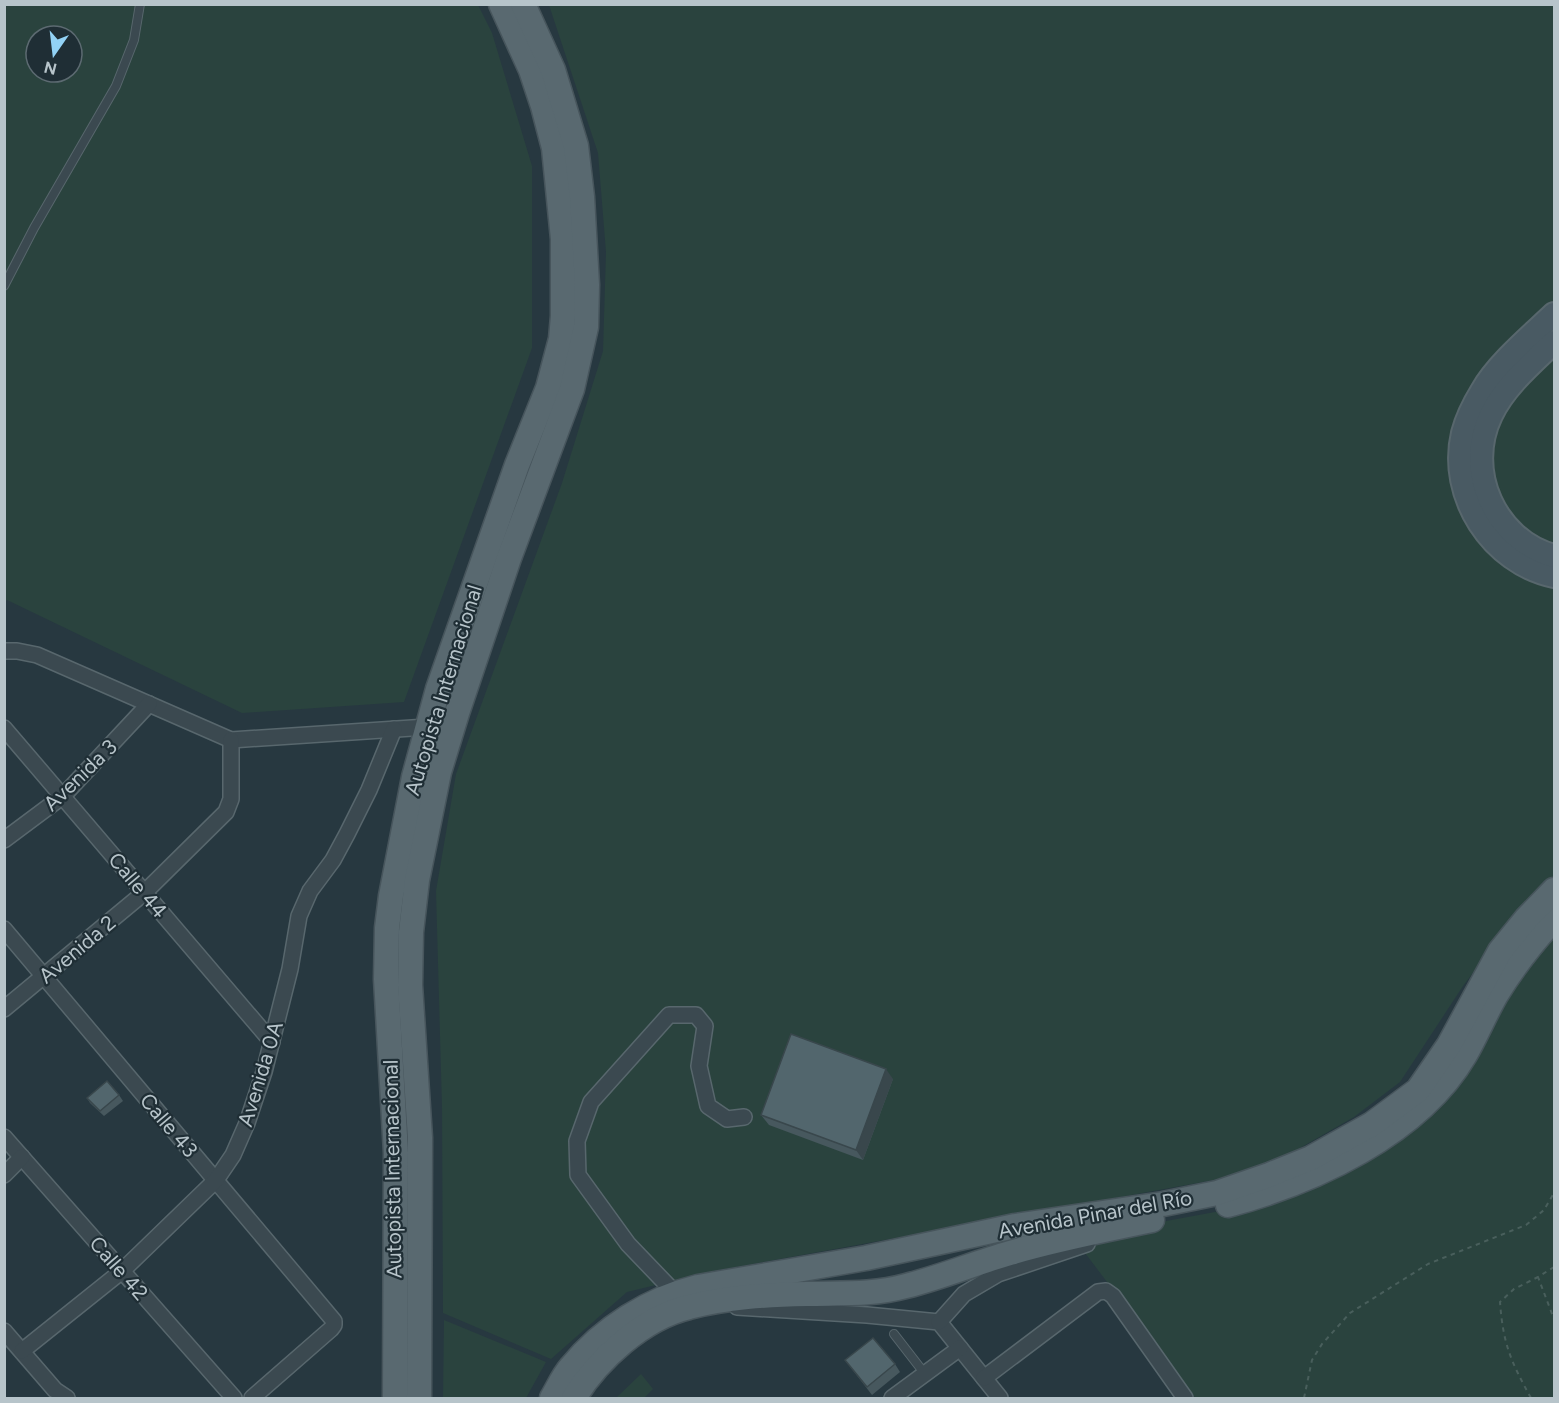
<svg xmlns="http://www.w3.org/2000/svg" width="1559" height="1403" font-family="Figtree,sans-serif">
  <style>
    .green { fill: #2a433e; fill-rule: evenodd }
    .lines { fill: none; stroke-linecap: round; stroke-linejoin: round }
    .lane-casing { stroke: #58676d; stroke-width: 10 }
    .street-casing { stroke: #58676d; stroke-width: 18 }
    .secondary-casing { stroke: #58676d; stroke-width: 26 }
    .primary-casing { stroke: #47555c; stroke-width: 27 }
    .path { stroke: #495f5c; stroke-width: 2; stroke-dasharray: 4.5 4.5; stroke-linecap: butt }
    .lane { stroke: #3b4950; stroke-width: 8 }
    .street { stroke: #3b4950; stroke-width: 15 }
    .secondary { stroke: #495a63; stroke-width: 22 }
    .primary { stroke: #596970; stroke-width: 24 }
    .wall { fill: #47585e }
    .shaded-wall { fill: #39474c }
    .building { fill: #52666d; stroke: #39474c; stroke-width: 1.5 }
    .labels { text-anchor: middle; dominant-baseline: central; stroke-width: 4.5; stroke-linejoin: round; paint-order: stroke }
    .street-label { font-size: 21px; fill: #b7c4ca; stroke: #1f2e35 }
  </style>
  <rect width="100%" height="100%" fill="#273840"/>
  <g class="green">
    <path d="M5,5H478L492,33L532,166V348L404,702L242,713L7,600L5,602ZM36,36H72V72H36Z"/>
    <polygon points="549,5 1554,5 1554,877 1526,902 1463,986 1400,1082 1354,1117 1258,1172 714,1271 627,1292 551,1359 443,1313 442,1107 436,891 456,774 562,483 603,351 606,252 598,153"/>
    <polygon points="1554,931 1554,1398 1195,1398 1082,1249 1123,1229 1269,1202 1338,1171"/>
    <polygon points="444,1320 546,1362 526,1398 443,1398"/>
    <polygon points="641,1374 653,1389 644,1398 616,1398"/>
  </g>
  <g class="lines">
    <g class="lane-casing">
      <g id="lane">
        <polyline points="4,286 34,228 116,86 134,40 140,4"/>
        <polyline points="894,1334 925,1374"/>
      </g>
    </g>
    <g class="street-casing">
      <g id="street">
        <polyline points="4,651 17,651 37,655 231,740 427,727"/>
        <polyline points="4,728 272,1042"/>
        <polyline points="4,840 63,796 149,704"/>
        <polyline points="4,929 334,1321 334,1325 331,1329 252,1398"/>
        <polyline points="4,1009 145,892 226,812 231,799 231,740"/>
        <polyline points="4,1137 234,1398"/>
        <polyline points="4,1175 22,1157"/>
        <polyline points="675,1293 628,1244 578,1175 577,1141 591,1102 669,1015 696,1015 705,1026 699,1066 708,1106 727,1119 744,1117"/>
        <polyline points="737,1307 867,1315 939,1322 1000,1398"/>
        <polyline points="939,1322 964,1294 998,1274 1087,1244"/>
        <polyline points="4,1331 55,1390 67,1398"/>
        <polyline points="22,1351 122,1271 216,1180 233,1155 247,1123 264,1072 290,969 299,916 310,891 333,860 347,834 369,790 394,729"/>
        <polyline points="984,1378 1098,1292 1106,1291 1113,1296 1185,1398"/>
        <polyline points="892,1398 960,1348"/>
      </g>
    </g>
    <g class="secondary-casing">
      <g id="secondary">
        <path d="M1554,314C1532,335 1497,364 1482,391C1474,404 1467,418 1463,433C1448,496 1492,563 1554,576"/>
        <path d="M1554,342C1532,363 1504,387 1491,415C1464,471 1495,540 1554,556"/>
      </g>
    </g>
    <g class="primary-casing">
      <g id="primary">
        <path d="M1228,1205C1313,1182 1418,1135 1465,1055C1476,1036 1485,1014 1496,995C1513,967 1532,943 1554,919"/>
        <polyline points="395,1398 396,1153 386,979 387,928 391,896 414,777 438,689 517,465 548,388 561,339 563,316 563,239 554,148 543,106 531,70 501,4"/>
        <polyline points="419,1398 420,1138 410,985 411,932 417,880 439,772 457,713 509,558 572,389 586,327 587,285 582,197 576,146 553,70 523,4"/>
        <path d="M552,1398C558,1388 563,1376 571,1367C603,1328 649,1299 698,1287L866,1258L1015,1226L1163,1204L1217,1193L1269,1175L1311,1158L1372,1124L1418,1090L1449,1045L1500,951L1526,919L1554,890"/>
        <path d="M574,1398C598,1359 643,1318 689,1307C727,1297 767,1295 807,1294C841,1293 873,1295 906,1286C942,1277 975,1263 1010,1253C1057,1239 1105,1230 1152,1220"/>
      </g>
    </g>
    <g class="path">
      <polyline points="1554,1267 1538,1277 1554,1319"/>
      <polyline points="1304,1398 1312,1360 1322,1344 1350,1313 1428,1264 1526,1225 1544,1210 1554,1193"/>
      <path d="M1531,1398C1511,1362 1503,1344 1500,1302L1514,1289L1538,1277"/>
    </g>
    <use href="#lane" class="lane"/>
    <use href="#street" class="street"/>
    <use href="#secondary" class="secondary"/>
    <use href="#primary" class="primary"/>
  </g>
  <g class="wall">
    <polygon points="893,1079 863,1160 769,1125 761,1115"/>
    <polygon points="119,1095 123,1101 104,1116 90,1103 87,1098"/>
    <polygon points="845,1360 895,1364 900,1372 872,1395"/>
  </g>
  <polygon class="shaded-wall" points="886,1069 893,1079 863,1160 856,1150"/>
  <g class="building">
    <polygon points="791,1034 886,1069 856,1150 761,1115"/>
    <polygon points="107,1081 119,1095 100,1111 87,1098"/>
    <polygon points="873,1338 895,1364 867,1387 845,1360"/>
  </g>
  <g class="labels">
    <g class="street-label">
      <text transform="translate(443 690) rotate(-73)">Autopista Internacional</text>
      <text transform="translate(80 775) rotate(-44)">Avenida 3</text>
      <text transform="translate(138 885) rotate(50)">Calle 44</text>
      <text transform="translate(77 949) rotate(-40)">Avenida 2</text>
      <text transform="translate(260 1074) rotate(-73)">Avenida 0A</text>
      <text transform="translate(169 1125) rotate(50)">Calle 43</text>
      <text transform="translate(392 1169) rotate(-91)">Autopista Internacional</text>
      <text transform="translate(1095 1214) rotate(-10)">Avenida Pinar del Río</text>
      <text transform="translate(119 1268) rotate(49)">Calle 42</text>
    </g>
  </g>
  <rect width="1559" height="1403" fill="none" stroke="#b7c4ca" stroke-width="12"/>
  <g transform="translate(54 54) rotate(194)"><circle r="28" fill="#1f2e35" stroke="#5c6a71" stroke-width="1.5"/>
  <path d="M0-4.5L10 22L0 15L-10 22Z" fill="#92d2f5"/>
  <text y="-9" font-size="16" font-weight="bold" text-anchor="middle" fill="#b7c4ca">N</text>
  </g>
</svg>
